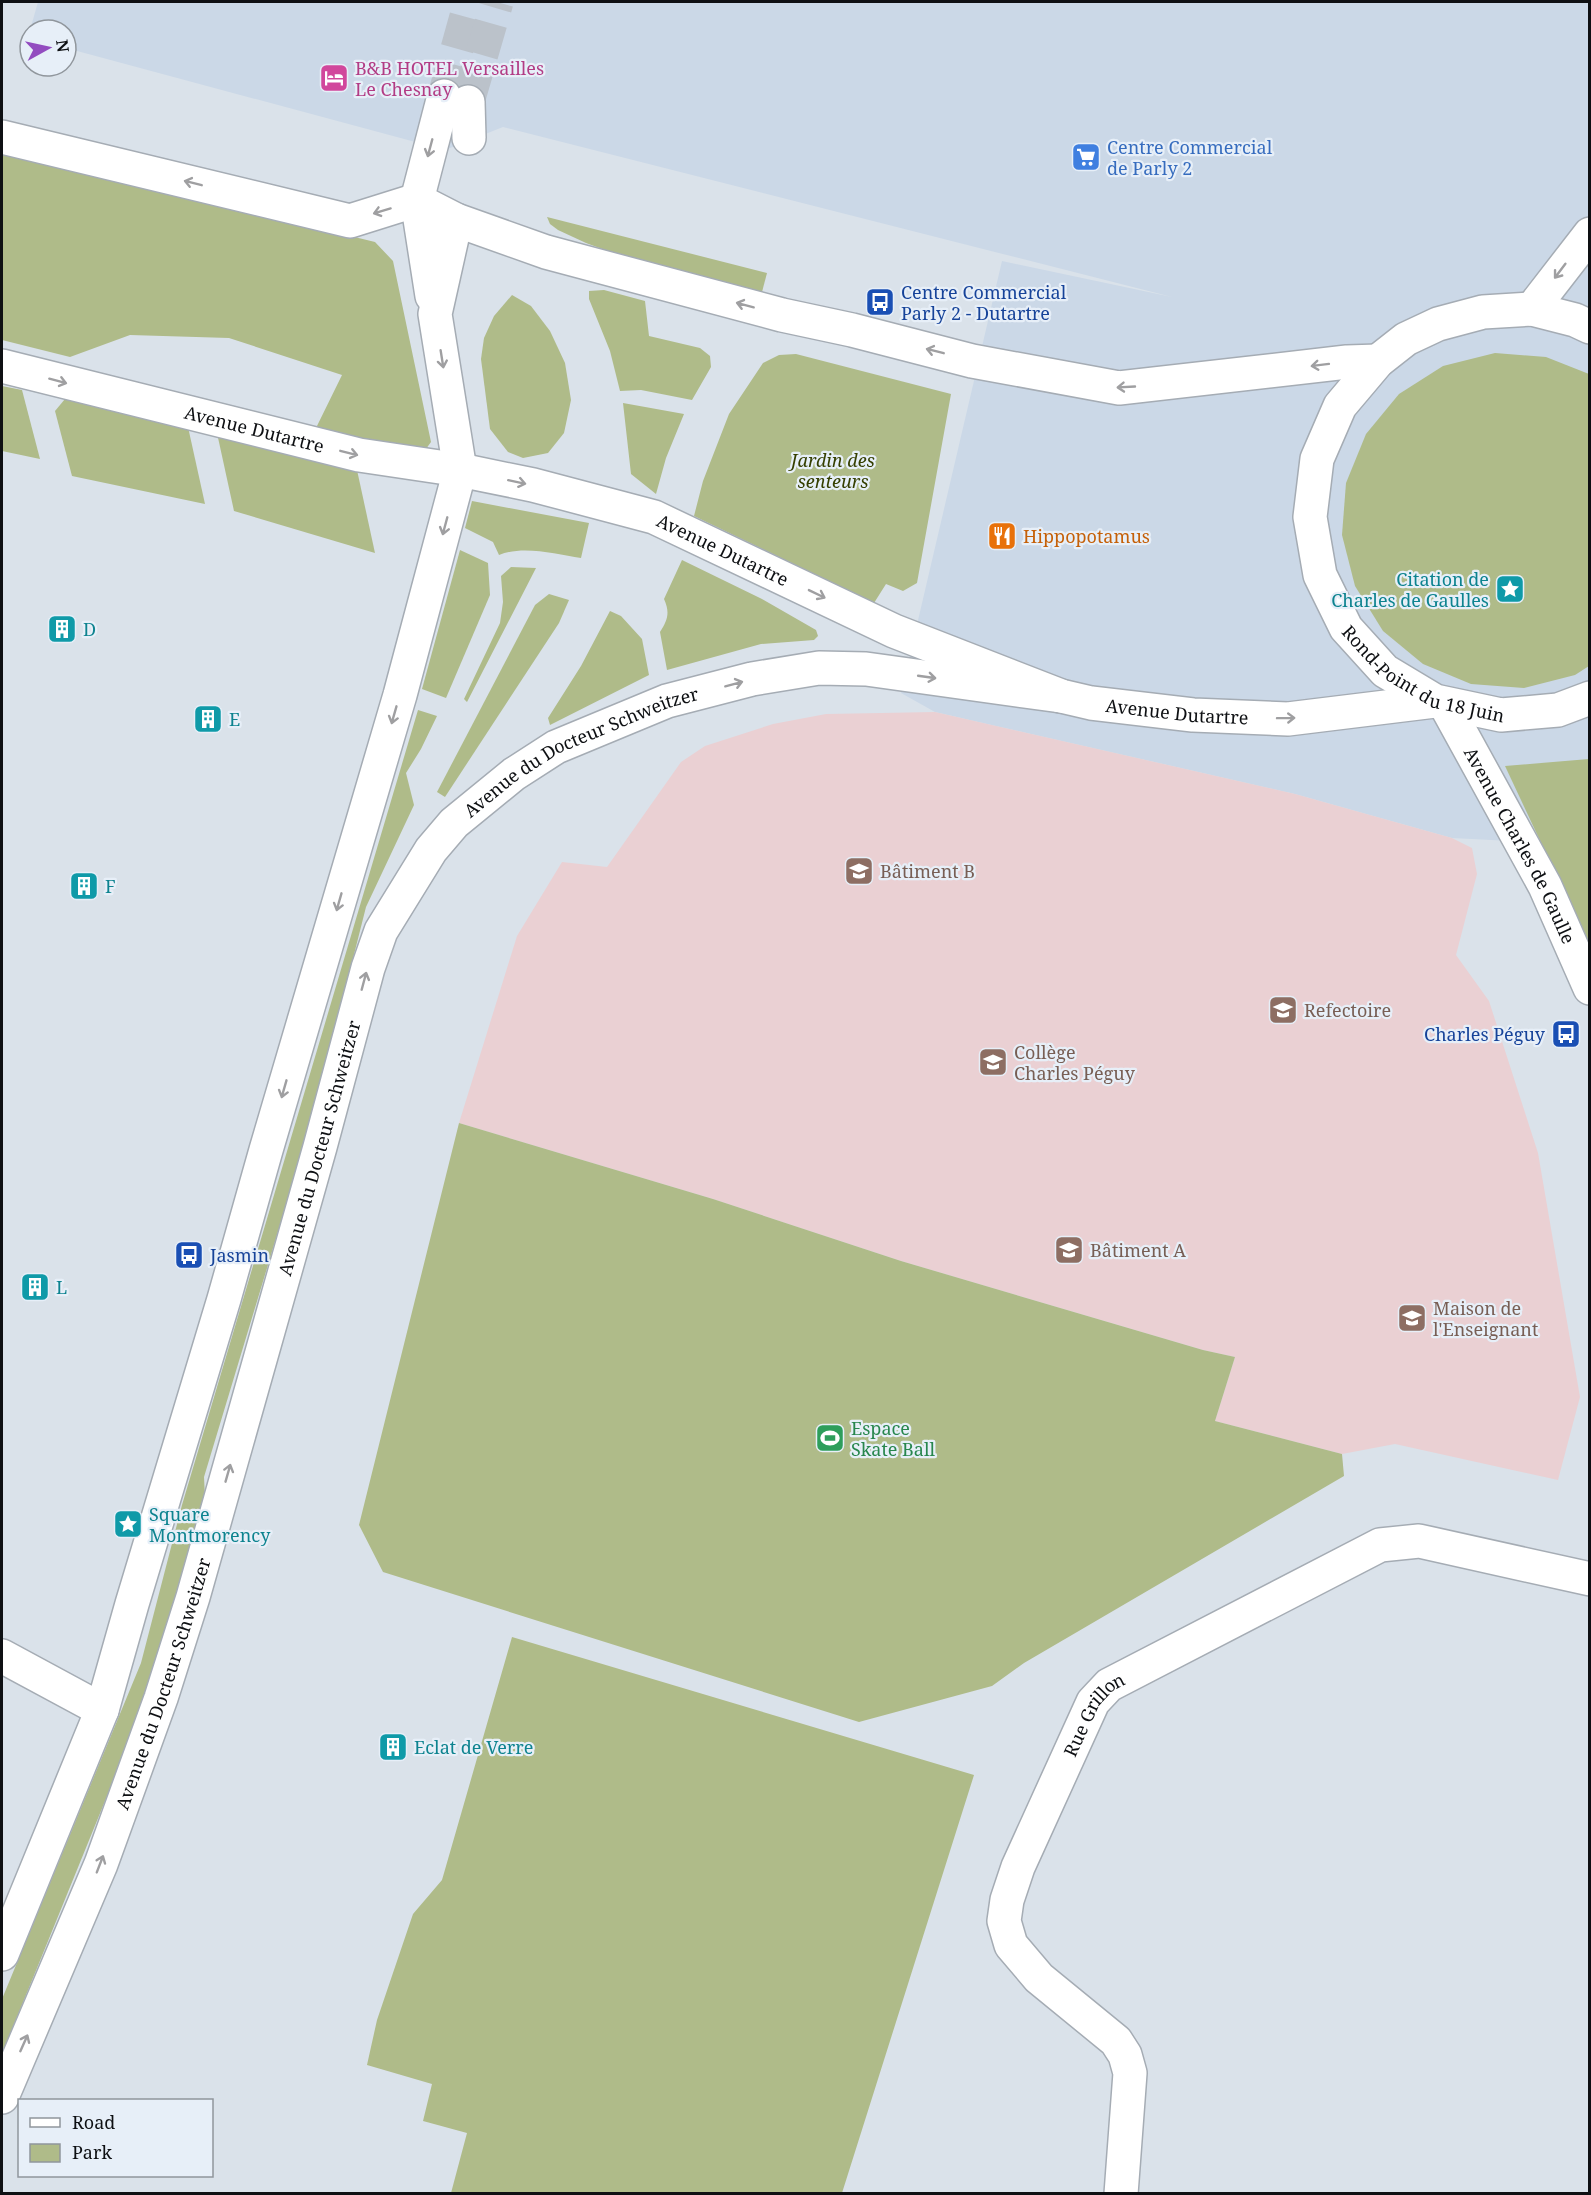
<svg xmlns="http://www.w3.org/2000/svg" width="1591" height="2195" font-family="'Noto Serif',serif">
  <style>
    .built { fill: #cbd8e7 }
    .education { fill: #ead0d3 }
    .green { fill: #afbb89 }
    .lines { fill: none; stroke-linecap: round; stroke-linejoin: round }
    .minor-tunnel { stroke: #bbc2ca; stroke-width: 33; stroke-dasharray: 33 16; stroke-linecap: butt }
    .minor-casing { stroke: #a5acb4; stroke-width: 36 }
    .tertiary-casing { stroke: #a5acb4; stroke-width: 36 }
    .secondary-casing { stroke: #a5acb4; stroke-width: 36 }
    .minor { stroke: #fff; stroke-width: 33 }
    .tertiary { stroke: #fff; stroke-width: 33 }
    .secondary { stroke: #fff; stroke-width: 33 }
    .oneway { stroke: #9f9fa1 }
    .labels { text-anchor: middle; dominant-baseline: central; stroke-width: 4.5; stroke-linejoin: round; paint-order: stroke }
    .hotel-label { font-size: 18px; fill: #b23c85; stroke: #e7eff8; text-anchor: start }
    .shop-label { font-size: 18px; fill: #366cbe; stroke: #e7eff8; text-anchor: start }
    .transit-label { font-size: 18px; fill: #164399; stroke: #e7eff8; text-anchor: start }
    .street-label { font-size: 18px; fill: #0e1013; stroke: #e7eff8 }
    .park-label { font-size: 18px; font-style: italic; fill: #353f00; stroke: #e7eff8 }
    .food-label { font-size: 18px; fill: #c56008; stroke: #e7eff8; text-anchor: start }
    .culture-label { font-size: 18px; fill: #0d838f; stroke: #e7eff8; text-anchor: start }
    .education-label { font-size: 18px; fill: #785e54; stroke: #e7eff8; text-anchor: start }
    .leisure-label { font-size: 18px; fill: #27864d; stroke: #e7eff8; text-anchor: start }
  </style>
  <rect width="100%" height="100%" fill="#dae2ea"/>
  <polygon class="built" points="38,2 1589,2 1589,845 1452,838 1295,794 935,712 901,693 1002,261 1172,297 503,127 445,150 66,48 66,30 30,30"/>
  <polygon class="education" points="935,712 1295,794 1452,838 1472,848 1477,874 1456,955 1489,1001 1538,1153 1580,1397 1558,1480 1395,1444 1342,1454 1215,1421 1235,1357 1203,1350 901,1261 713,1199 459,1123 517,936 562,862 607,867 681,762 705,746 773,724 826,714"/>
  <g class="green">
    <polygon points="2,151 375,242 393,261 431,442 423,453 316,428 342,375 229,338 130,335 70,357 2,340"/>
    <polygon points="547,217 767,273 762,292 624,257 586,243 558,230 550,224"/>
    <polygon points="604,290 645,301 649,336 700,348 710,356 711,367 692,400 641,390 620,391 610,351 589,299 589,291"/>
    <polygon points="512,295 531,306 550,331 565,363 571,400 564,433 548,453 523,458 508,452 490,429 481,359 484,338 494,316"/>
    <polygon points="1495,353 1546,357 1589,374 1589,666 1575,675 1524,688 1471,684 1423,664 1383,631 1355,586 1342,535 1346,483 1366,434 1399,394 1443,366"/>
    <polygon points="796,354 951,394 917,583 903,591 886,584 874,603 694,516 703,481 729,414 763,363 779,355"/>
    <polygon points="2,386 22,390 40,459 2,451"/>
    <polygon points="70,393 188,427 205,504 72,476 55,411"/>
    <polygon points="623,403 684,414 666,458 656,494 631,474"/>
    <polygon points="217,433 357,470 375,553 234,511"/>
    <path d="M472,501L589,523L581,558C556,554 523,545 499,555L493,542L465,528Z"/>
    <polygon points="460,550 488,563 490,595 446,698 422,689"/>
    <path d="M682,560L762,599L816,630L818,636L814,640L761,644L667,670L660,632C668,620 670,612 664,599Z"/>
    <polygon points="511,567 536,568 467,702 464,699 500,623 503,602 501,576"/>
    <polygon points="549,594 569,600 559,623 445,797 437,792 535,605"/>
    <polygon points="610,611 621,616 642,639 649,675 550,725 548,718 581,666"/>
    <polygon points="418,710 437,716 421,749 406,773 414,805 366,907 315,1109 204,1477 205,1497 160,1666 2,2054 2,1999 141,1663 182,1505"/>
    <polygon points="1589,759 1589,945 1505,766"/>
    <polygon points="459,1123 713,1199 901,1261 1203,1350 1235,1357 1215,1421 1342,1454 1344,1476 1024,1663 992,1686 859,1722 383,1572 359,1525"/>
    <polygon points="512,1637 974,1775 842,2193 451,2193 467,2133 423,2121 432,2084 367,2065 377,2020 413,1914 442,1880"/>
  </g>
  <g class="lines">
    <g class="minor-tunnel">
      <polyline points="444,96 470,2"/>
      <polyline points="468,102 497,2"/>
    </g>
    <g class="minor-casing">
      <g id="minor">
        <polyline points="468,102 469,138"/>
        <polyline points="417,200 444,96"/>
        <polyline points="2,1656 102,1710"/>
        <path id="s1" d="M1121,2194L1130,2073L1125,2055L1116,2041L1039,1978L1011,1945L1004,1921L1007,1900L1018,1867L1093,1702L1109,1685L1380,1545L1419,1541L1590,1579"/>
      </g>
    </g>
    <g class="tertiary-casing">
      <g id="tertiary">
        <polyline points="417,200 432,296"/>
        <polyline points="456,220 435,314 460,470"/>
      </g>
    </g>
    <g class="secondary-casing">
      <g id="secondary">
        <polyline points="2,137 350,221 417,200 456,220 546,252 782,315 852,330 972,361 1119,388 1347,362 1378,361"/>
        <polyline points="1532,309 1590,234"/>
        <path id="s2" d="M1590,327L1575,320L1532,309L1483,312L1438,324L1406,339L1378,361L1340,406L1317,459L1310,517L1320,575L1346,628L1385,671L1435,701L1501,715L1558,710L1590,698"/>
        <path id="s3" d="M2,366L359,455L460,470L533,485L654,517L894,631L1061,696L1091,703L1193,715L1288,719L1435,701"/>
        <path id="s4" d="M1445,704L1545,886L1590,988"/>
        <polyline points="2,1954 102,1710 132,1604 224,1299 266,1150 400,695 460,470"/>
        <path id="s5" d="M2,2097L101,1864L161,1698L193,1597L320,1147L368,968L381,931L431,850L454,823L514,774L556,747L667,701L752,679L819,668L866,669L1061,696"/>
      </g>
    </g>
    <use href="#minor" class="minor"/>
    <use href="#tertiary" class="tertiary"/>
    <use href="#secondary" class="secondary"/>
  </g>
  <defs><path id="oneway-shaft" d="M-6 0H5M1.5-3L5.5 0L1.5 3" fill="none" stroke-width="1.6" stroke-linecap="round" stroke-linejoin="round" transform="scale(1.5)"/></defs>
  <g class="oneway">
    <use href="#oneway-shaft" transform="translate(430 148) rotate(105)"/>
    <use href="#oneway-shaft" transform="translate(193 183) rotate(-166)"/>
    <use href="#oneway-shaft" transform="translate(382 211) rotate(163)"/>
    <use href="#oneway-shaft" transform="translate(1560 271) rotate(127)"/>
    <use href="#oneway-shaft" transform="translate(745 305) rotate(-165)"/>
    <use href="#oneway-shaft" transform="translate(935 351) rotate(-166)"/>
    <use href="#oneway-shaft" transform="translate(442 359) rotate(81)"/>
    <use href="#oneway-shaft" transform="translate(1320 365) rotate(173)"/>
    <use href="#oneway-shaft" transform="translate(58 381) rotate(15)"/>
    <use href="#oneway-shaft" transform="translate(1126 387) rotate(177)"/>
    <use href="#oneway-shaft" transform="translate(349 453) rotate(14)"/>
    <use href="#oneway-shaft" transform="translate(517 482) rotate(12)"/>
    <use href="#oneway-shaft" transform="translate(445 526) rotate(105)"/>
    <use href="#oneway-shaft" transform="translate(817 594) rotate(26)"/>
    <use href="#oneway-shaft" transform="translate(927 677) rotate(8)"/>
    <use href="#oneway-shaft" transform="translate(734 684) rotate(-15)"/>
    <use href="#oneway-shaft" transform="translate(394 715) rotate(106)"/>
    <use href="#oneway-shaft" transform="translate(1286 718) rotate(-1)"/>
    <use href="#oneway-shaft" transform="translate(339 902) rotate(106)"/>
    <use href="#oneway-shaft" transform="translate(364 981) rotate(-75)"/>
    <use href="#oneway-shaft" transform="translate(284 1089) rotate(106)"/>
    <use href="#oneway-shaft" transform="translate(228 1473) rotate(-74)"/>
    <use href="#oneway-shaft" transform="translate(100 1864) rotate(-69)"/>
    <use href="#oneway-shaft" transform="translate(24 2043) rotate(-66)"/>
  </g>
  <defs>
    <g id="hotel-square" transform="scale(1.5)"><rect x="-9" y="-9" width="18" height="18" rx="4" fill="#d1479c" stroke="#e7eff8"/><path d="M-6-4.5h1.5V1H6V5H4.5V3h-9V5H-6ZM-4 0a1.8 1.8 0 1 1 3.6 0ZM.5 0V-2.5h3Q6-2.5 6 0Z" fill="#fff"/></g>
    <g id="supermarket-square" transform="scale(1.5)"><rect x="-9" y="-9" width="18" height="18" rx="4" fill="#3f7fe0" stroke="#e7eff8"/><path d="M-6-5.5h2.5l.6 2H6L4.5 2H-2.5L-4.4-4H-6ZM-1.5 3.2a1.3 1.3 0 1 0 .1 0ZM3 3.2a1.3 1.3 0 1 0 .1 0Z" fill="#fff"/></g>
    <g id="bus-square" transform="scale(1.5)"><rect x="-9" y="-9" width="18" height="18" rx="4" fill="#1a4fb4" stroke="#e7eff8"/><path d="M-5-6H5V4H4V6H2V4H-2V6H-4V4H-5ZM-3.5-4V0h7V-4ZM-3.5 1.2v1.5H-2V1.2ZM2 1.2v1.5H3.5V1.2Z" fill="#fff"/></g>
    <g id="restaurant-square" transform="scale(1.5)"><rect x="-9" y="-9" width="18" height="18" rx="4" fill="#e8710a" stroke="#e7eff8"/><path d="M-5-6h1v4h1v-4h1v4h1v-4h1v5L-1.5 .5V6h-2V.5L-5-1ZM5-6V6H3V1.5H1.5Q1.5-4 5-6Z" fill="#fff"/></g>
    <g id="sight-square" transform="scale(1.5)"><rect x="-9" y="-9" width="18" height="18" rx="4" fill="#0f9aa8" stroke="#e7eff8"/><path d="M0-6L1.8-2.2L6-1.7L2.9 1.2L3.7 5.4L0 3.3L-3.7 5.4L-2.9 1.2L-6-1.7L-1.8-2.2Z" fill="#fff"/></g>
    <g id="building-square" transform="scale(1.5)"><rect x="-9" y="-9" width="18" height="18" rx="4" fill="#0f9aa8" stroke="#e7eff8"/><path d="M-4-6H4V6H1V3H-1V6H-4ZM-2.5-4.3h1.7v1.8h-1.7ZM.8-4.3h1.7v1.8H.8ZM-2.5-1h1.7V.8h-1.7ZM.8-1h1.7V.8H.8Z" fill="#fff"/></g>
    <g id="school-square" transform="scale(1.5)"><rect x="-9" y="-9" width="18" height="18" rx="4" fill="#8d6e63" stroke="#e7eff8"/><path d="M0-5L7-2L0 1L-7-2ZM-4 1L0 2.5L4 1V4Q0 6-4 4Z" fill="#fff"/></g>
    <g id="university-square" transform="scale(1.5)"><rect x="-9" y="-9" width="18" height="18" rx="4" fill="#8d6e63" stroke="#e7eff8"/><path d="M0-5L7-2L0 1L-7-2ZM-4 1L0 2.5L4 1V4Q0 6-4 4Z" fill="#fff"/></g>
    <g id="stadium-square" transform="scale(1.5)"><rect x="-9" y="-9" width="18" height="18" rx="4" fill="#2e9e5b" stroke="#e7eff8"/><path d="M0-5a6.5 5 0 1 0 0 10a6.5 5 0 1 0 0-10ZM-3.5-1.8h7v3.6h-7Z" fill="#fff"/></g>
  </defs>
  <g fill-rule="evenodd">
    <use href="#hotel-square" x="334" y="78"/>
    <use href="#supermarket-square" x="1086" y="157"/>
    <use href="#bus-square" x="880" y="302"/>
    <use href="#restaurant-square" x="1002" y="536"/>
    <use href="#sight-square" x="1510" y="589"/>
    <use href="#building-square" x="62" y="629"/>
    <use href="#building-square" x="208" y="719"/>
    <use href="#school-square" x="859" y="871"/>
    <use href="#building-square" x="84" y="886"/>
    <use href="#school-square" x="1283" y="1010"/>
    <use href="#bus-square" x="1566" y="1034"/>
    <use href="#school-square" x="993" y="1062"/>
    <use href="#school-square" x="1069" y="1250"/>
    <use href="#bus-square" x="189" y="1255"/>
    <use href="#building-square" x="35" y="1287"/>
    <use href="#university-square" x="1412" y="1318"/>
    <use href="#stadium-square" x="830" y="1438"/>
    <use href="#sight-square" x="128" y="1524"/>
    <use href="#building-square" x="393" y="1747"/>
  </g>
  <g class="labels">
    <g class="hotel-label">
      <text x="355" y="68">B&amp;B HOTEL Versailles<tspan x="355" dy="21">Le Chesnay</tspan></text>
    </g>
    <g class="shop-label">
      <text x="1107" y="147">Centre Commercial<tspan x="1107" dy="21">de Parly 2</tspan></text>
    </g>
    <g class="transit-label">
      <text x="901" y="292">Centre Commercial<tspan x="901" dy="21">Parly 2 - Dutartre</tspan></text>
      <text x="1545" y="1034" text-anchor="end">Charles Péguy</text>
      <text x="210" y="1255">Jasmin</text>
    </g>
    <g class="street-label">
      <text stroke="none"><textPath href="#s3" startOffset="260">Avenue Dutartre</textPath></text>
      <text stroke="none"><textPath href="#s3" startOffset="746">Avenue Dutartre</textPath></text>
      <text stroke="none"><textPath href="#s2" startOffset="614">Rond-Point du 18 Juin</textPath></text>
      <text stroke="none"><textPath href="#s3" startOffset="1232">Avenue Dutartre</textPath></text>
      <text stroke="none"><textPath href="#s5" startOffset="1506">Avenue du Docteur Schweitzer</textPath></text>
      <text stroke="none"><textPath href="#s4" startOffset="160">Avenue Charles de Gaulle</textPath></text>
      <text stroke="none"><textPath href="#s5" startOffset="1002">Avenue du Docteur Schweitzer</textPath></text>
      <text stroke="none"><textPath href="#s5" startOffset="444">Avenue du Docteur Schweitzer</textPath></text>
      <text stroke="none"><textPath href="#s1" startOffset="552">Rue Grillon</textPath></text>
    </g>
    <g class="park-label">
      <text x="833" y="460">Jardin des<tspan x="833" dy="21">senteurs</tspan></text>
    </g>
    <g class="food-label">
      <text x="1023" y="536">Hippopotamus</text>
    </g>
    <g class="culture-label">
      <text x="1489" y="579" text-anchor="end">Citation de<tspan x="1489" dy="21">Charles de Gaulles</tspan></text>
      <text x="83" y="629">D</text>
      <text x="229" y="719">E</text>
      <text x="105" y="886">F</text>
      <text x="56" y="1287">L</text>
      <text x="149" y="1514">Square<tspan x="149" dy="21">Montmorency</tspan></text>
      <text x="414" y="1747">Eclat de Verre</text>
    </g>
    <g class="education-label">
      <text x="880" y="871">Bâtiment B</text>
      <text x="1304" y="1010">Refectoire</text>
      <text x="1014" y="1052">Collège<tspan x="1014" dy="21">Charles Péguy</tspan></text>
      <text x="1090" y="1250">Bâtiment A</text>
      <text x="1433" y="1308">Maison de<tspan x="1433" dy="21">l'Enseignant</tspan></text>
    </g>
    <g class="leisure-label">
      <text x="851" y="1428">Espace<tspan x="851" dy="21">Skate Ball</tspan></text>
    </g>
  </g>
  <rect width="1591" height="2195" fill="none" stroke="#0e1013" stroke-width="6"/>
  <rect x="18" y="2099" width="195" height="78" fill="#e7eff8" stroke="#90969c" stroke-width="1.5"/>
  <rect x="30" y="2118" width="30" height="9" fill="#ffffff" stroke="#90969c" stroke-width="1.5"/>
  <text x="72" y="2129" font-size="18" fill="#0e1013">Road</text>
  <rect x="30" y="2144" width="30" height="18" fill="#afbb89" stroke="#90969c" stroke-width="1.5"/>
  <text x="72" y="2159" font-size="18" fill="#0e1013">Park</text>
  <g transform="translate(48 48) rotate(82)"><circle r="28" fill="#e7eff8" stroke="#90969c" stroke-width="1.5"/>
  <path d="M0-4.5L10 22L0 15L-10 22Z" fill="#934cc0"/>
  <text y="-9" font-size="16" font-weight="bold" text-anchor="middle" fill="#0e1013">N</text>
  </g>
</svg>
